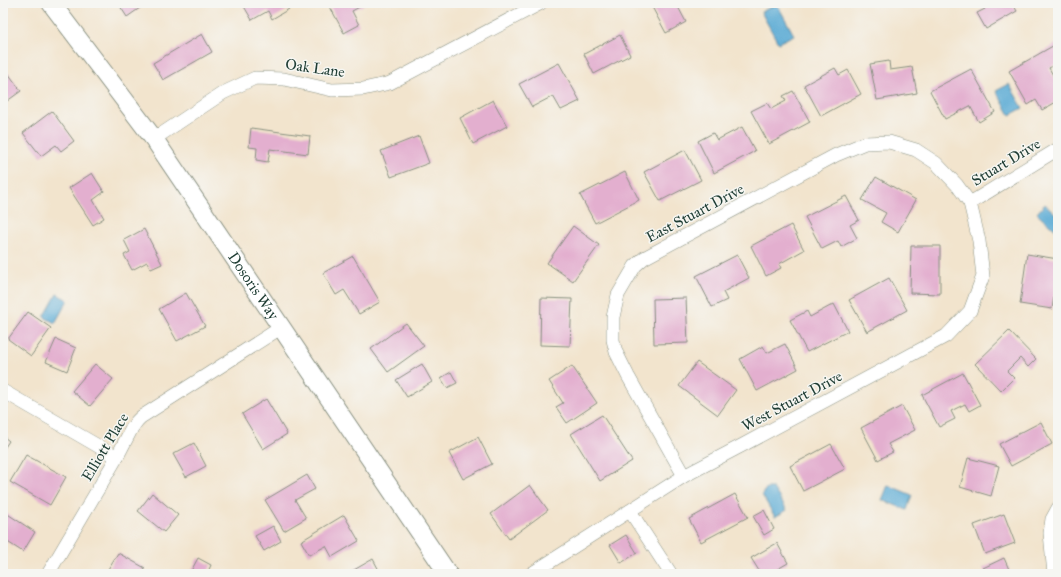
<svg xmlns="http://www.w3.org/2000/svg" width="1061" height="577" font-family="'IM FELL Great Primer',serif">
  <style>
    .water { fill: #5aaad4; stroke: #3c7484 }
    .building { fill: #e3afcf }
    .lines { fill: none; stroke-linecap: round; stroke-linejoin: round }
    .street-casing { stroke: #889080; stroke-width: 14 }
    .secondary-casing { stroke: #889080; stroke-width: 20 }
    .street { stroke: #fff; stroke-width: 13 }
    .secondary { stroke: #fff; stroke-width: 18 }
    .labels { text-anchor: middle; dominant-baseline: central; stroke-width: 3; stroke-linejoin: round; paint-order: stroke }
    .street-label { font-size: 15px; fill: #1f3d34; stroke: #f6f6f2 }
  </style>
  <rect width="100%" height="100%" fill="#f6f6f2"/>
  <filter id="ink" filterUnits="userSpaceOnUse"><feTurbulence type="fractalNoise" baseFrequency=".025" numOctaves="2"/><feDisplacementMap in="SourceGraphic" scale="8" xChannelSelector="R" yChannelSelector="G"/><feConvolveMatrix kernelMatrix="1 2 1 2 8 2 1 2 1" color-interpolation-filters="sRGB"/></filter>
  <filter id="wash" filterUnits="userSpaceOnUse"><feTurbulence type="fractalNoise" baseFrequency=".012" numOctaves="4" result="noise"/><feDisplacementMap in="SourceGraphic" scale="16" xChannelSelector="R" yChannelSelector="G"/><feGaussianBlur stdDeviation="0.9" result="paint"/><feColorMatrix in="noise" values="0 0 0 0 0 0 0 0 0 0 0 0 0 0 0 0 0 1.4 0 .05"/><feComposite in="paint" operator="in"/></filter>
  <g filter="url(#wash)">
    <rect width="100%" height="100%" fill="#f2e4cd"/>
    <g class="water">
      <polygon points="777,4 794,35 778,43 761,12"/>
      <polygon points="1009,84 1023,108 1010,115 996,91"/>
      <polygon points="1045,204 1058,216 1058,232 1037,213"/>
      <polygon points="57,294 68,300 55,323 44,317"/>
      <polygon points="888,485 912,495 907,510 882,500"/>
      <polygon points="768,488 773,488 787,510 775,517 762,495 764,491"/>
    </g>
    <g id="blocks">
      <g class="building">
        <polygon points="118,3 147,3 127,17"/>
        <polygon points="242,3 285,3 289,9 272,19 268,11 252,20"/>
        <polygon points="328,3 367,3 352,11 359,25 344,33"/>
        <polygon points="660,3 676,3 686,22 666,33 652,7"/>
        <polygon points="981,3 1012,3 1017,11 986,29 977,13 985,9"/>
        <polygon points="202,34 212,52 163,80 153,63"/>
        <polygon points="620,35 630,55 594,74 584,54"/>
        <polygon points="1058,43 1058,63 1049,68 1058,84 1058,101 1042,110 1036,100 1028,105 1009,71"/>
        <polygon points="889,61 890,70 912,67 917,93 877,100 870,64"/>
        <polygon points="559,63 580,101 561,110 553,96 532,107 519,84"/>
        <polygon points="3,66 21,91 3,104"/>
        <polygon points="835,68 839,75 848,70 861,94 821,116 804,85"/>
        <polygon points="971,69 995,112 979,122 970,106 945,119 930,91"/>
        <polygon points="793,91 810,122 769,144 751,111 767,103 771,109 786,101 783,96"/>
        <polygon points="493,100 507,126 473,144 460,118"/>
        <polygon points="52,111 74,141 61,151 56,145 41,156 23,133"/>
        <polygon points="742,127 755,151 714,173 698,141 713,133 717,140"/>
        <polygon points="251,128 310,136 308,154 270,149 268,162 256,160 257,148 249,147"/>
        <polygon points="419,136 429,163 391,177 381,151"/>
        <polygon points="685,150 701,180 660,201 644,172"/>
        <polygon points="625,172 639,200 595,223 580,195"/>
        <polygon points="92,173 104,192 93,200 104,218 93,225 69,188"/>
        <polygon points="876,177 916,200 898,232 881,222 886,213 862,200"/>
        <polygon points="846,196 859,220 850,225 857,238 841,247 838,241 822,249 805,217"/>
        <polygon points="791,225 804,250 779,264 781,268 766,276 751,246"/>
        <polygon points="573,226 599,245 573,281 547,263"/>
        <polygon points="144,229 162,264 151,269 147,262 132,270 124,255 130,252 124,240"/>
        <polygon points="911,246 940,246 940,294 910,293"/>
        <polygon points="1027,254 1058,259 1058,277 1057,277 1052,309 1020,304"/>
        <polygon points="737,255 749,278 723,292 727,300 712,307 696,276"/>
        <polygon points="353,256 380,302 359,314 344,290 336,295 323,273"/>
        <polygon points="889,278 907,310 867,332 849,300"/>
        <polygon points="186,293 205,326 177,341 159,309"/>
        <polygon points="541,298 572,299 570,346 540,345"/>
        <polygon points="686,298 688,343 654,344 653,299"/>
        <polygon points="834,304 848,331 807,352 790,320 807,311 810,317"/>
        <polygon points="28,312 51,328 31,356 8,339"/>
        <polygon points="406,323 424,346 388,372 371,349"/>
        <polygon points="1009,331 1036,359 1028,367 1020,358 1007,371 1014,378 1001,391 975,364"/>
        <polygon points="56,339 76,348 67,371 46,362"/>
        <polygon points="785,344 798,369 757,391 740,359 763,346 767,353"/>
        <polygon points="697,362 736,390 718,415 679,386"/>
        <polygon points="95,364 113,379 90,406 72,391"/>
        <polygon points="422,364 432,382 407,397 396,380"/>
        <polygon points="572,366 597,403 567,423 556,407 563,403 549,381"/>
        <polygon points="451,372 457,383 447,388 441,378"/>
        <polygon points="963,373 980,405 969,411 965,404 951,411 955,419 939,427 922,395"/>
        <polygon points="266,399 287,434 263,449 242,414"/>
        <polygon points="902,406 915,430 888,444 893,452 878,460 861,428"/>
        <polygon points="602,415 632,461 600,481 571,434"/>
        <polygon points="1041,422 1052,444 1011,466 999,444"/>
        <polygon points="3,436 9,441 3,450"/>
        <polygon points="478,437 492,464 463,479 449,453"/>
        <polygon points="194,443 206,466 186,477 173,454"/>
        <polygon points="831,444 845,469 803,491 790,466"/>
        <polygon points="26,455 66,477 50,505 10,482"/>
        <polygon points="968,458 999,466 991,496 960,487"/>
        <polygon points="307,475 315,489 295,500 306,518 284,531 265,500"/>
        <polygon points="530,485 548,510 509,539 491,514"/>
        <polygon points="152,493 178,515 164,532 138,511"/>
        <polygon points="735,494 748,517 701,542 689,519"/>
        <polygon points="764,510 774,529 764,535 753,516"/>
        <polygon points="3,511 35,532 23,552 3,539"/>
        <polygon points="1004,514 1015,543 985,554 974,525"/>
        <polygon points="344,515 359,541 332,557 326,546 309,555 301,541"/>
        <polygon points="273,526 281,541 264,551 255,536"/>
        <polygon points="626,535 637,553 621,563 610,545"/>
        <polygon points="777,543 788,563 769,574 761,574 751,558"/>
        <polygon points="118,553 145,568 141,574 105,574"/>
        <polygon points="198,558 211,565 207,574 196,574 191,571"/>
        <polygon points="1004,558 1011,574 986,574 983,568"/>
        <polygon points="373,559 381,574 347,574"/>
      </g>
    </g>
  </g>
  <g filter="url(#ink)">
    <use href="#blocks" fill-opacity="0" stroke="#889080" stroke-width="1"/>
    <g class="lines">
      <g class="street-casing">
        <g id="street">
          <polyline points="154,139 223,93 255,78 284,79 332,90 363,89 390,83 541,3"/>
          <polyline points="970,203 1058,149"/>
          <polyline points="3,391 117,457"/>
          <polyline points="630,511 671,574"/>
          <polyline points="48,574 117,457 132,428 137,421 141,417 152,410 282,327"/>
          <polyline points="531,574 684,476 741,446 946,336 970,311 983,276 979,241 970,203 957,185 936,163 916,150 889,142 865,143 836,155 644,258 635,266 618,295 613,317 613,340 616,352 628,376 684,476"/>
          <polyline points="1054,574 1050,533 1052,519 1058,508"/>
        </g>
      </g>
      <g class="secondary-casing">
        <g id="secondary">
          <path id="s1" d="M51,3L154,139L448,574"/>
        </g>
      </g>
      <use href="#street" class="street"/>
      <use href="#secondary" class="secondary"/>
    </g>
  </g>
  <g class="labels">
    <g class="street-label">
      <text transform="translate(315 68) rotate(8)">Oak Lane</text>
      <text transform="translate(1006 162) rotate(-31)">Stuart Drive</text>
      <text transform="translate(695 213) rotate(-28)">East Stuart Drive</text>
      <text stroke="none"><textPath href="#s1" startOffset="348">Dosoris Way</textPath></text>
      <text transform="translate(792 401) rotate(-28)">West Stuart Drive</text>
      <text transform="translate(105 447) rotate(-59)">Elliott Place</text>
    </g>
  </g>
  <rect width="1061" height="577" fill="none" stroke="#f6f6f2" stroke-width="16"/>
</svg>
